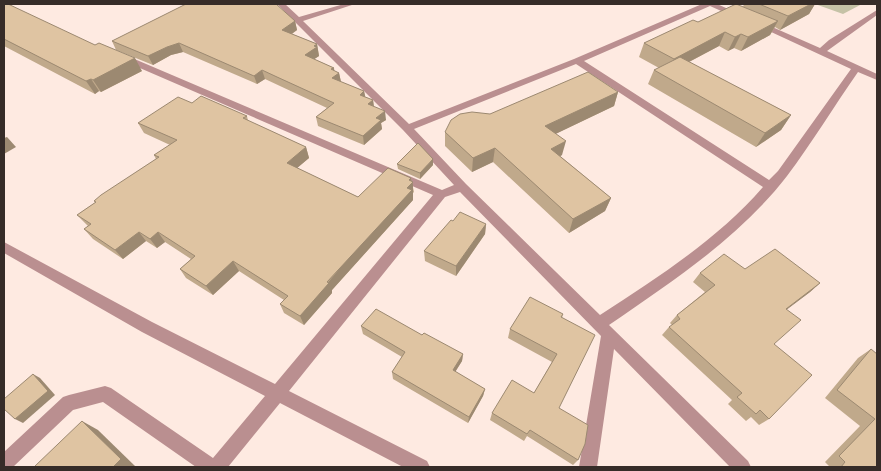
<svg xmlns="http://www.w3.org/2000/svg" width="881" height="471" font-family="Figtree,sans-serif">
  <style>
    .green { fill: #c5c2a6 }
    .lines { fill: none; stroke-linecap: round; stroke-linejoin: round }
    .minor { fill: #ba8f90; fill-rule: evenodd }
    .wall { fill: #c0a98b }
    .shaded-wall { fill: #9c8971 }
    .building { fill: #dfc4a2; stroke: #9c8971 }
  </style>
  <rect width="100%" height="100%" fill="#feeae1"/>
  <polygon class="green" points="815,4 862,4 843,14"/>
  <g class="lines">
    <path class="minor" d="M277,4H285L299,17L344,4H355L303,21L409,124L574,59L702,4H717L744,16L737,18L710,6L584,61L769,180L778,171L851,69L754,24L761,22L820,48L829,40L877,10V15L827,51L877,74V80L858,72C834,106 812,143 787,176C739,238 673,281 609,325L748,461L751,467H730L614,349L597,467H579L601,336L460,192L445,197L289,391L427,461L430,467H403L280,403L228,467H196L103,402L73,410L13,467H4V452L63,397L69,395L105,386L111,388L213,458L265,396L142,332L4,253V242L152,322L275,384L433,195L119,59V55H125L442,190L454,185L403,130ZM576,64L763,187C717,240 658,277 600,315L466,184L414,129Z"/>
  </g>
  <g class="wall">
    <polygon points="4,4 142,71 101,92 99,91 95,94 4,46"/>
    <polygon points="744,4 815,4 809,14 780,30 775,27 770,35 741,51 734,48 728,51 719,46 689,62 791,115 781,130 756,147 648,84 654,70 659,68 639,57 644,43 698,22 743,7"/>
    <polygon points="295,21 297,30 292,34 317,44 319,56 314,59 334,68 334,71 339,73 341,82 364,91 365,97 373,100 374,107 386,120 381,123 382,129 364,145 318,126 316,117 327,108 265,79 257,84 183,52 171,55 153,65 116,50 112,41"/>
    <polygon points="618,92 614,106 555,134 562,155 560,156 611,198 605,211 569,233 493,162 472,172 445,146 445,132 490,114"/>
    <polygon points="192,103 247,116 248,121 306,147 309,158 297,168 358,197 411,178 414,192 413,193 413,200 332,290 332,293 304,325 284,313 280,304 284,300 239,271 213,295 186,278 180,269 191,259 165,242 157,248 146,241 123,259 93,239 84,229 88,226 77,215 96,202 94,201 156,159 154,155 170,145 144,133 138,123"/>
    <polygon points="397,164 433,165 420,179 398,169"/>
    <polygon points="453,221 486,224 485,234 456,276 425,261 424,251"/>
    <polygon points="745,269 820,283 810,292 787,309 774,344 769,419 759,425 751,417 746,421 728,404 732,400 662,335 669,327 672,325 670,323 677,315 705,292 693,282 700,273"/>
    <polygon points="563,314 562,318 559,408 578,460 573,465 527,436 524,441 490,420 492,413 534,393 552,362 508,338 510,329"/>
    <polygon points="361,326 422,335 463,354 462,361 455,372 485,389 483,396 468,423 393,379 392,372 402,357 363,334"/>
    <polygon points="871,349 877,467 830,467 825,462 860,426 825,398 858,358"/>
  </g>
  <g class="shaded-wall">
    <polygon points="811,4 815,4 809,14 780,30 788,16"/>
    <polygon points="295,21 297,30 284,39 282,30"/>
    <polygon points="778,21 770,35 741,51 748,37"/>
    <polygon points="725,32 719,46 668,73 674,59"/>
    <polygon points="741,34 734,48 728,51 735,37"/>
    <polygon points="179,43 183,52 171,55 153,65 148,56 167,47"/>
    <polygon points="317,44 319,56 307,64 305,55 314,46"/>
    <polygon points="135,58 142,71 101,92 93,80"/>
    <polygon points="334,68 335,76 339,73 341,82 333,87 331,69"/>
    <polygon points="262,70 265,79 257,84 254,76"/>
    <polygon points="91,79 99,91 95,94 86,81"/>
    <polygon points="364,91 366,100 360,95"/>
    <polygon points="618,92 614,106 543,140 545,126"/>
    <polygon points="373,100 374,108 368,104"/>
    <polygon points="385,111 386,120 381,123 382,129 364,145 363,136 376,118"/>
    <polygon points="791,115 781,130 756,147 765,133"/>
    <polygon points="7,137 16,147 4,154 4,138"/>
    <polygon points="566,141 562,155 548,163 551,149"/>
    <polygon points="306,147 309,158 290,174 287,163"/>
    <polygon points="495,148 493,162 472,172 473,158"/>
    <polygon points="433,159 433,165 420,179 420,173"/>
    <polygon points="411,178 412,184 413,182 413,200 332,290 332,293 304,325 300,316 407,188 409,180"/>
    <polygon points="611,198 605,211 569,233 573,219"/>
    <polygon points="486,224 485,234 456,276 456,266"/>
    <polygon points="139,232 146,241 123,259 115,250"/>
    <polygon points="158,232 165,242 157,248 150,239"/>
    <polygon points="233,261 239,271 213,295 206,286"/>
    <polygon points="820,283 810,292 777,317 786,309"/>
    <polygon points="463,354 462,361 452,377 453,370"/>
    <polygon points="33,374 40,378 55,395 23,423 15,419"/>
    <polygon points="485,389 483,396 468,423 469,417"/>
    <polygon points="82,421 98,430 136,467 113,467"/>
  </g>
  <g class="building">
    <polygon points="4,4 8,4 95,45 99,43 135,58 93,80 91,79 86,81 4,39"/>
    <polygon points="186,4 276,4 295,21 282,30 317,44 314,46 317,47 305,55 334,68 331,69 339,73 332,78 364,91 360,95 373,100 368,104 385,111 376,118 381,120 363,136 316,117 334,103 277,77 262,70 254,76 179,43 167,47 148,56 112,41"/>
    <polygon points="736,4 778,21 748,37 741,34 735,37 725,32 674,59 644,43 693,20 698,22"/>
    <polygon points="759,4 811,4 788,16"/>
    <polygon points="680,57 791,115 765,133 654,70"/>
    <polygon points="588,72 618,92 545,126 566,141 551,149 611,198 573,219 495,148 473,158 445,132 451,120 460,114 472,112 490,114"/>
    <polygon points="201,96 247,116 243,118 306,147 287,163 358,197 388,168 411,178 409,180 413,182 407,188 412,190 327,282 329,283 300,316 280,304 288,296 233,261 206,286 180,269 195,256 158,232 150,239 139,232 115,250 84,229 91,224 77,215 96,202 94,201 101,195 159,157 154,155 177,140 138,123 178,97 192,103"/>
    <polygon points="418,143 433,159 420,173 397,164"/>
    <polygon points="460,212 486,224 456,266 424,251 451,220 453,221"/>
    <polygon points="775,249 820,283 786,309 801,320 774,344 812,375 769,419 760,410 756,414 737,397 742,393 669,327 680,319 677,315 715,285 700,273 724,254 745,269"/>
    <polygon points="530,297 563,314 561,317 595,335 559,408 588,425 585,444 578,460 530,430 527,434 492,413 512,380 534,393 557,354 510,329"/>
    <polygon points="376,309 422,335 424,333 463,354 453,370 485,389 469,417 392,372 405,352 361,326"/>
    <polygon points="871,349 877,354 877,467 841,467 845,462 839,456 875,419 837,390"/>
    <polygon points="33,374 48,391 15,419 4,409 4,399"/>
    <polygon points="82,421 121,459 113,467 34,467"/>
  </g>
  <rect width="881" height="471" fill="none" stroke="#362c28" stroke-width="10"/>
</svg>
